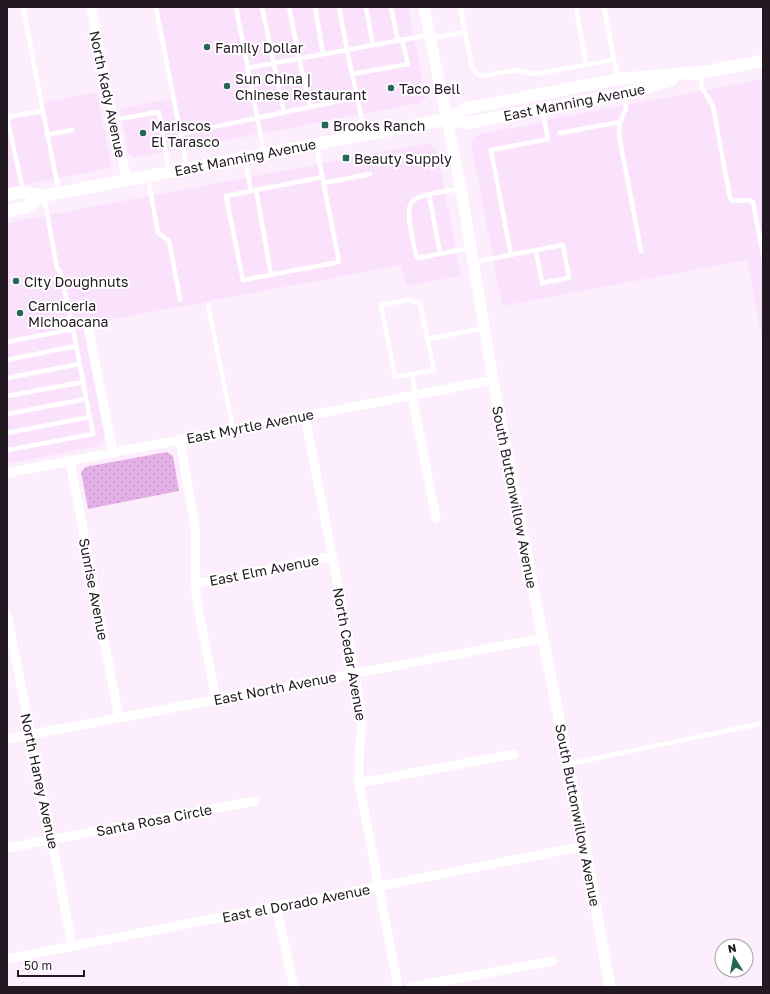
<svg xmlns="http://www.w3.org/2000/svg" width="770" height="994" font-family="'Golos Text',sans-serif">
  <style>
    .built { fill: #fae2fc }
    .grass { fill: url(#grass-dots) }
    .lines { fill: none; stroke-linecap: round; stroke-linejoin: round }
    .service { stroke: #fff; stroke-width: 4.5 }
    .minor { stroke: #fff; stroke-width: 9 }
    .tertiary { stroke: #fff; stroke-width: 11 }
    .secondary { stroke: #fff; stroke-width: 12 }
    .poi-dot { fill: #266654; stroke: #fff; stroke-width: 1.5 }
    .labels { text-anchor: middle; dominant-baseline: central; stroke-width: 4; stroke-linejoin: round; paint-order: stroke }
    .poi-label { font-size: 14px; fill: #221922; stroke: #fff; text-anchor: start }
    .street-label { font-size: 14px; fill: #221922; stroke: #fff }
  </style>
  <defs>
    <pattern id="grass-dots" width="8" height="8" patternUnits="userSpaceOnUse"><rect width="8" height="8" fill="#e3b1e7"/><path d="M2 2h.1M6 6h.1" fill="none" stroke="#c298c6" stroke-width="1.8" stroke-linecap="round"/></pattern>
  </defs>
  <rect width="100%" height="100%" fill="#fdeefe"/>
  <g class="built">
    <polygon points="156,7 408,7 426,98 420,103 138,157 133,157 128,153 120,109 173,98"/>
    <polygon points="763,79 763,344 747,260 502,306 471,143 474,137 479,134 539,123 552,119"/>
    <polygon points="97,92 111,164 111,168 7,188 7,117 42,111 41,103"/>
    <polygon points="424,144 430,144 437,150 461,276 406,286 401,265 83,325 104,435 103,443 99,446 7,464 7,223"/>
  </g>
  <polygon class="grass" points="167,452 173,456 179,491 88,509 81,472 85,467"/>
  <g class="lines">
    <g class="service">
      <polyline points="156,7 187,168"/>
      <polyline points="236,7 264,153"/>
      <polyline points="262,7 284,112"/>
      <polyline points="289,7 299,58 310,107"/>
      <polyline points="315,7 323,54"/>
      <polyline points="339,7 347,50 365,134"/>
      <polyline points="366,7 373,45"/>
      <polyline points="391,7 398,41"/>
      <polyline points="463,7 461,12 465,32"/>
      <polyline points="576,7 586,64"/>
      <polyline points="604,7 614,60"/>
      <polyline points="431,38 465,32 472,67 477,74 483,76 516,70 535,74 614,60 618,78"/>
      <polyline points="247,68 429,35"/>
      <polyline points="353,74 408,64 402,40"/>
      <polyline points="700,74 702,88 713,106 730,198 733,201 750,200 753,202 763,255"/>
      <polyline points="624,96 626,109 620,122 619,135 641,251"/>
      <polyline points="43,111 59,193"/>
      <polyline points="7,117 43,111 23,7"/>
      <polyline points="7,117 23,191"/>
      <polyline points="113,120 159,112 169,172"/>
      <polyline points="560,133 620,122"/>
      <polyline points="180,134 358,97"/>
      <polyline points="47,135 72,130"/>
      <polyline points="316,145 339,262 243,280 226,196 323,177"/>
      <polyline points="245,159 251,191"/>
      <polyline points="148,178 158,233 169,241 180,299"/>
      <polyline points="324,183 370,174"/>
      <path d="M461,189C450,191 418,193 411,203C405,212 414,244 416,255L418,258L470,248"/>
      <polyline points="256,190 271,275"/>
      <polyline points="429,194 440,254"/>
      <polyline points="44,197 57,268 61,273 71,322"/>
      <polyline points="511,255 491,150 548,139 542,109"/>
      <path d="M474,262C504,256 533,251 563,245L569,278L542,283L536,250"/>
      <polyline points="208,305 233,429"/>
      <polyline points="428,339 484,328"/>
      <polyline points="7,342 73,329 93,434 8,450 7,448"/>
      <polyline points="7,360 76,346"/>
      <polyline points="412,374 434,370 420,303 409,300 381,305 395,377 412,374 416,395"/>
      <polyline points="7,378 80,364"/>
      <polyline points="7,396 83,382"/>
      <polyline points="7,414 86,399"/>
      <polyline points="7,433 90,417"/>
      <polyline points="569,764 759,724"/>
    </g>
    <g class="minor">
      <polyline points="91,7 113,120 127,180"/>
      <polyline points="88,326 113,452"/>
      <polyline points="412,396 436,518"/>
      <polyline points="305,416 355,673 362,724 359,754 359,783 398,987"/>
      <polyline points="180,440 195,526 196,597 216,699"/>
      <polyline points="70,461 119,718"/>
      <polyline points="7,473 493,380"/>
      <polyline points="196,584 332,556"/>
      <path d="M7,615C29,726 52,836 72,946"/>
      <polyline points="7,739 543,638"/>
      <polyline points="359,783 514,754"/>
      <polyline points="7,848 255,801"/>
      <polyline points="276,906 294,987"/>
      <polyline points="7,959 585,846"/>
      <polyline points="411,987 553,961"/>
    </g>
    <polyline class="tertiary" points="424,7 461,189 493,380 543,638 585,846 610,987"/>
    <g class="secondary">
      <polyline points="693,74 763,61"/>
      <polyline points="448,119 467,123 624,94 672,80"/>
      <polyline points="7,195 23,192 43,196 59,193 448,119 464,109 618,79 700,72"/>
      <polyline points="7,211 27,207 43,196"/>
    </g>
  </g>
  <g class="poi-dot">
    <circle cx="207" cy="47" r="4"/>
    <circle cx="227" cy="86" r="4"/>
    <circle cx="391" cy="88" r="4"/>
    <rect x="321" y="121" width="8" height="8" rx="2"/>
    <circle cx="143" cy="133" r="4"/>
    <rect x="342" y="154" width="8" height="8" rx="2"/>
    <circle cx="16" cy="281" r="4"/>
    <circle cx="20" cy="313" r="4"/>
  </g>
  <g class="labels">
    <g class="poi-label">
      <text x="215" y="47">Family Dollar</text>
      <text x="235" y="78">Sun China |<tspan x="235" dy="16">Chinese Restaurant</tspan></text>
      <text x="399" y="88">Taco Bell</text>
      <text x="151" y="125">Mariscos<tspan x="151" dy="16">El Tarasco</tspan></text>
      <text x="333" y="125">Brooks Ranch</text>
      <text x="354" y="158">Beauty Supply</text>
      <text x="24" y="281">City Doughnuts</text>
      <text x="28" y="305">Carniceria<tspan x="28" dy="16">Michoacana</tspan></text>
    </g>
    <g class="street-label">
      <text transform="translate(108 94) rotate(78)">North Kady Avenue</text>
      <text transform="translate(574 102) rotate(-11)">East Manning Avenue</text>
      <text transform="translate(245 157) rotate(-11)">East Manning Avenue</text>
      <text transform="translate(250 426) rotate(-11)">East Myrtle Avenue</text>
      <text transform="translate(515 497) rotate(79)">South Buttonwillow Avenue</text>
      <text transform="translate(264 570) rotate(-11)">East Elm Avenue</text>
      <text transform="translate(94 589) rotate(79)">Sunrise Avenue</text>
      <text transform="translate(350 654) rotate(80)">North Cedar Avenue</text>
      <text transform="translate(275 688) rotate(-11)">East North Avenue</text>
      <text transform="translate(40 781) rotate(78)">North Haney Avenue</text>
      <text transform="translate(578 815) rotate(79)">South Buttonwillow Avenue</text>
      <text transform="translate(154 820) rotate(-11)">Santa Rosa Circle</text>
      <text transform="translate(296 903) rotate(-11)">East el Dorado Avenue</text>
    </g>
  </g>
  <rect width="770" height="994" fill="none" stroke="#221922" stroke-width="16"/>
  <g transform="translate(734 958) rotate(349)"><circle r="19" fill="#ffffff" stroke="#a7a3a7"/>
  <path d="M0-3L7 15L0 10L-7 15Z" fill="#266654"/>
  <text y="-6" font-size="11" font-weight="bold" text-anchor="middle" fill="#221922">N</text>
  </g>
  <path d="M18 970v6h66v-6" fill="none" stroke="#221922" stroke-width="2"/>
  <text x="24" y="970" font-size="12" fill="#221922" stroke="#ffffff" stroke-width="3" paint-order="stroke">50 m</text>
</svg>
